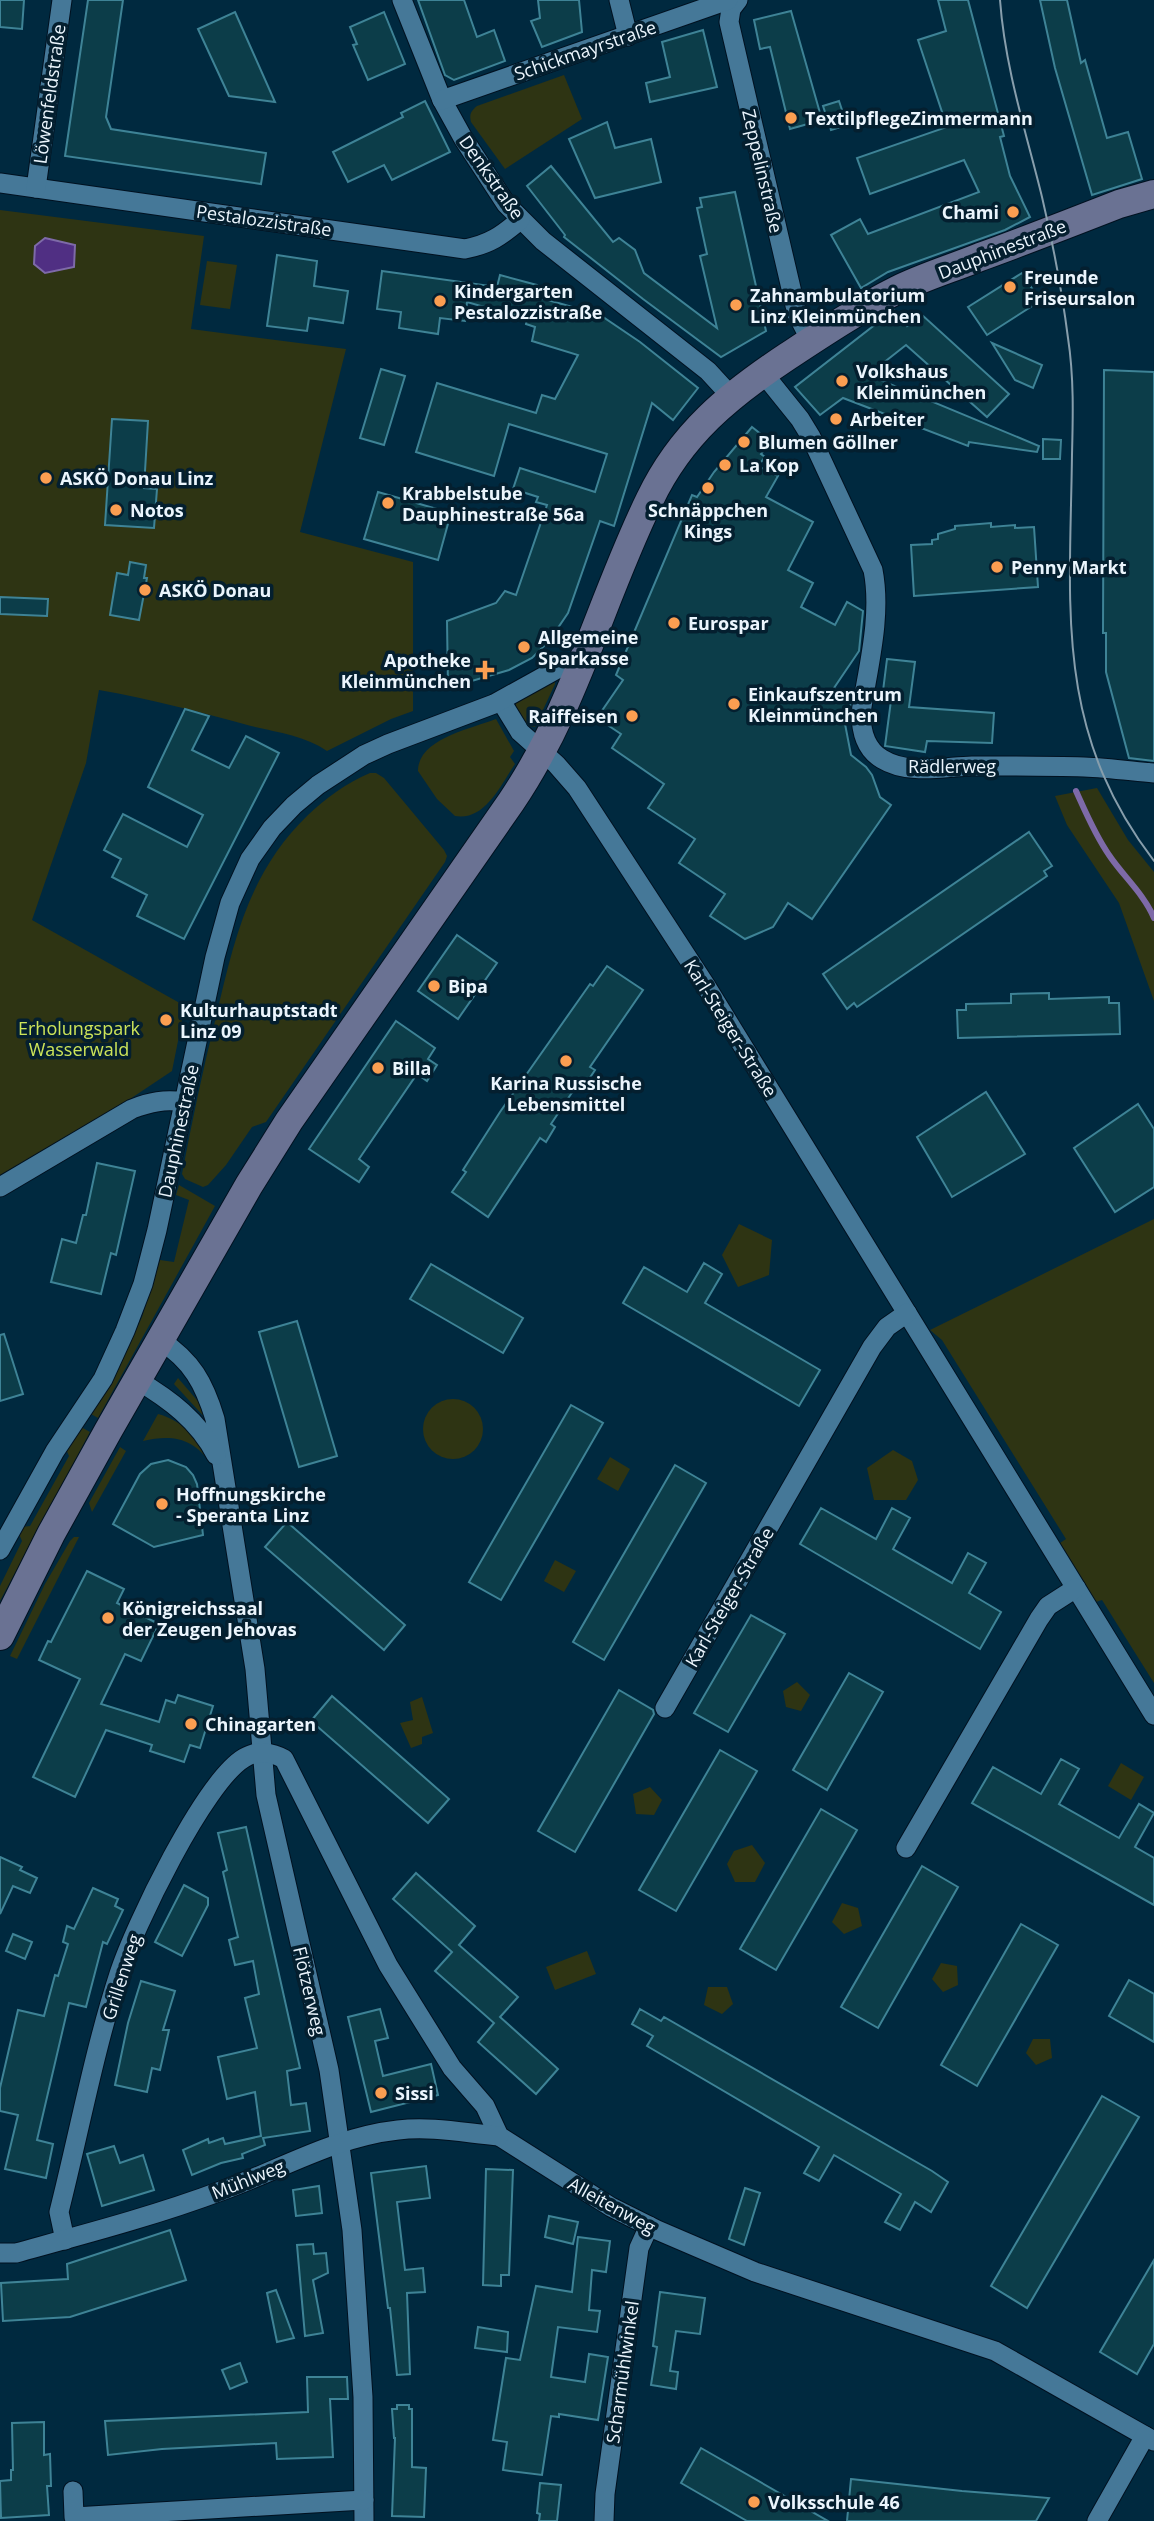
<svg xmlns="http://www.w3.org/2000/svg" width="1154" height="2521" font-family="'Open Sans',sans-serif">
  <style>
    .green { fill: #2e3413 }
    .water { fill: #502f83; stroke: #7e6aa8; stroke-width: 2 }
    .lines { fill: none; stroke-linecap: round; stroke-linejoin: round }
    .stream { stroke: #7e6aa8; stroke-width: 6 }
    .building { fill: #0c3d49; stroke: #3e8396; stroke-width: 2 }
    .street-casing { stroke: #001120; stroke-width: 21 }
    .secondary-casing { stroke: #001120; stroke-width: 30 }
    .street { stroke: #457898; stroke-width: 19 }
    .secondary { stroke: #6a7293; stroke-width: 28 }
    .tram { stroke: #879eac; stroke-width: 2 }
    .poi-dot { fill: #fb9e51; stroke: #041f2f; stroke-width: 2.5 }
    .labels { text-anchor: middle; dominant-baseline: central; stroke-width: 7; stroke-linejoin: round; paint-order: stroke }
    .street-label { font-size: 18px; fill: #ebf5fd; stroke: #041f2f }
    .poi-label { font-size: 18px; font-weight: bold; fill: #ebf5fd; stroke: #041f2f; text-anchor: start }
    .park-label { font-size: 18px; fill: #cde459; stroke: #041f2f }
  </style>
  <rect width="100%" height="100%" fill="#00293f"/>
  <g class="green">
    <path d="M564,75L582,119L505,169L471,122C469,114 471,111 477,106Z"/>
    <path d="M0,210L204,236L191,329L346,349L300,532L413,562V711L391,719L327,751C306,736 276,732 251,726C200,712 151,699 99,690L86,763L32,920L185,1006L172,1071L130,1099L0,1178Z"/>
    <polygon points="207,261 237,265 230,309 200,305"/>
    <polygon points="555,680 555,684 535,727 528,726 516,708 516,702"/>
    <path d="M496,719L514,751L510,757L515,764C500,786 485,821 455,816L437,799L418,771C418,739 470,729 496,719Z"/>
    <path d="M370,773H376L384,778L444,850L447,856L445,862L266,1122L252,1127L226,1165L208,1185L203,1187L185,1179L182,1174C192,1121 203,1069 216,1017C234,940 249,872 308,815C326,798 346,783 370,773Z"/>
    <polygon points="1097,788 1128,840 1154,872 1154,1001 1119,903 1067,825 1055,796"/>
    <polygon points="179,1185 215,1206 98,1418 91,1414 115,1374 142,1317 160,1260 174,1262 189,1200 176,1195"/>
    <polygon points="1154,1219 1154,1683 1102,1600 1096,1602 1060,1543 1066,1539 942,1340 930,1330"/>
    <polygon points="739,1224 772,1240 769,1275 738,1287 722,1255"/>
    <polygon points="178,1378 202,1406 208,1421 174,1384"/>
    <circle cx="453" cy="1429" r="30"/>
    <path d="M158,1414C182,1420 203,1441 211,1465C195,1438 172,1434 143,1441Z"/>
    <polygon points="81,1427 90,1432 0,1601 0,1586 22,1541 19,1534 22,1527 30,1526 69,1456 66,1449"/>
    <polygon points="120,1447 126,1451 92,1512 89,1503"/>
    <polygon points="893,1450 912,1461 918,1480 906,1500 874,1500 867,1468"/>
    <polygon points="610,1457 630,1469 618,1491 597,1479"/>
    <polygon points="74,1537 79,1537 17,1659 10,1656 45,1584 70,1541"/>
    <polygon points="555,1560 576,1571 564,1592 544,1581"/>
    <polygon points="797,1682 810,1695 801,1711 786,1707 783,1691"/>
    <polygon points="422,1697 433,1733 422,1737 422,1744 411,1748 400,1723 413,1720 410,1702"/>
    <polygon points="1121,1763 1144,1777 1131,1800 1108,1786"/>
    <polygon points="650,1787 662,1800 654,1815 636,1814 633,1794"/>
    <polygon points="752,1845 765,1863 755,1882 735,1882 727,1864 734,1851"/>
    <polygon points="842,1903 858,1908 862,1926 844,1934 832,1922"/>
    <polygon points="587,1951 596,1974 555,1990 546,1967"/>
    <polygon points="941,1963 957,1966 958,1985 943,1992 932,1979"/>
    <polygon points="708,1987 727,1987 733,2004 722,2014 704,2005"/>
    <polygon points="1033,2039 1050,2039 1052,2058 1036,2065 1026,2053"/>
  </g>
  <polygon class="water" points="45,238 75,245 74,267 45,273 34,264 35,246"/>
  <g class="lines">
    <path class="stream" d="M1076,791C1086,813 1095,835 1109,855C1123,876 1144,894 1154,918"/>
  </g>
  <g class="building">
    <polygon points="0,0 24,0 22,29 0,27"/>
    <polygon points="88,0 123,0 106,117 111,129 266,153 261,184 65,156"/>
    <polygon points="418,0 464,0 477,37 494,30 505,61 454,80 445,75"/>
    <polygon points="538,0 579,0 582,32 542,47 531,21 540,18"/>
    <polygon points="938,0 968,0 1004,136 1000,137 1010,176 1030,217 1005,230 888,272 861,288 831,235 860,219 868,234 979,192 964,160 870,194 857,158 947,127 918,40 946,31"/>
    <polygon points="1040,0 1067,0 1081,63 1085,60 1107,138 1128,132 1142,179 1092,195 1055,68"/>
    <polygon points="791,11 822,120 790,129 770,47 760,49 754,20"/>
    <polygon points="235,12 275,102 229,96 198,29"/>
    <polygon points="384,12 405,64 368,80 353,45 357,44 350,27"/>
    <polygon points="703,30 717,87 650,102 646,83 670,77 662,42"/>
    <polygon points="425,101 450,152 392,180 384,165 348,182 333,152 403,117 401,113"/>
    <polygon points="839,101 847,125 831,130 823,106"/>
    <polygon points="607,122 615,148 651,139 661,182 595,198 569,139"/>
    <polygon points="551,166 613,242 619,238 635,250 644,273 717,328 700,256 707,254 697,208 702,207 700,198 735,192 766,331 721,357 643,299 564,237 565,235 527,186"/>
    <polygon points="277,255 317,261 314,286 348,291 343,323 309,318 307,331 267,326"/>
    <polygon points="382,271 497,287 500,275 537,285 534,296 600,315 640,342 698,388 673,420 652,403 614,526 600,521 568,613 549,641 532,658 509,670 448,688 447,621 496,603 505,591 516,595 547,505 536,502 538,497 513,489 520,468 595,492 607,454 509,424 494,476 416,452 437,383 536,413 542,395 555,399 578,355 532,341 535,327 526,324 527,319 467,302 465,321 440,318 438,334 399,328 401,312 377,309"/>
    <polygon points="1022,273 1040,301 987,335 968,307"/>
    <polygon points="894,310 907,326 921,314 1009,394 987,417 906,345 868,375 1039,446 1037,452 969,442 968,446 843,398 820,415 795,387"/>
    <polygon points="992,343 1042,365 1033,388 1015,380"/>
    <polygon points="381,369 405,376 384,445 360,438"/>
    <polygon points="1104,370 1154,372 1154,761 1129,758 1106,672 1106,633 1103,633"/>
    <polygon points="112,419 148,421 144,488 157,489 154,528 105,525"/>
    <polygon points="752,427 771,442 761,454 765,457 758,466 778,476 766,497 813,522 788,570 813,583 801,607 835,625 847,602 863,611 859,651 834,688 851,700 849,718 845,724 851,755 866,767 872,775 880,797 891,805 812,919 788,903 773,927 745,939 710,916 725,894 679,863 695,839 648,808 664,784 612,748 621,734 597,718 623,680 616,675 692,495 697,497 714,472"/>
    <polygon points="1043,439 1061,440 1060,459 1043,459"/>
    <polygon points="378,492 451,513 438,560 364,539"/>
    <polygon points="991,523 991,527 1015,525 1015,528 1034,527 1038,587 914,596 911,545 932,544 932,540 938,539 938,534 955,529 955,526"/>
    <polygon points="130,562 146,565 144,578 147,578 139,620 110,615 117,573 128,575"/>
    <polygon points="0,597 48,599 47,616 0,614"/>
    <polygon points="887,659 915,662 909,707 994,713 992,743 927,741 925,752 885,746 892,693 883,691"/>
    <polygon points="185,709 209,716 192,750 229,768 246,736 279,753 184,939 137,916 147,895 112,877 121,859 104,850 123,814 187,847 203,815 148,787"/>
    <polygon points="1029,832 1052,866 1044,871 1047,876 857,1007 854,1003 847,1009 823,974"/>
    <polygon points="457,935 497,963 458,1019 418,991"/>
    <polygon points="607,966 643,990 590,1067 595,1070 585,1085 579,1082 551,1124 555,1127 546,1142 540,1138 488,1217 452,1192 466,1172 463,1170 500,1112 590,984 593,986"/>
    <polygon points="1049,993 1049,999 1109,997 1109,1003 1119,1003 1120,1034 958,1038 957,1010 966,1010 966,1004 1011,1003 1011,994"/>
    <polygon points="396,1021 435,1048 428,1059 437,1065 427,1081 417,1074 359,1159 369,1167 359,1182 309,1149"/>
    <polygon points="986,1092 1025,1154 952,1197 917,1137"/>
    <polygon points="1138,1104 1154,1129 1154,1187 1115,1212 1074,1148"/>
    <polygon points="97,1163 135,1171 116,1255 111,1253 101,1294 51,1282 62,1239 76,1243 83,1215 86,1215"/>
    <polygon points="704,1263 722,1274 705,1303 820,1370 799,1406 623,1303 644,1267 687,1292"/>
    <polygon points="431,1264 523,1318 503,1353 410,1299"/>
    <polygon points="297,1321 337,1456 299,1467 259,1332"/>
    <polygon points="4,1334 23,1394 0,1401 0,1335"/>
    <polygon points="571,1405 603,1423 501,1600 469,1582"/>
    <polygon points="168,1460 186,1467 193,1475 197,1484 203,1535 154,1547 113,1524 140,1474 151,1464"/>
    <polygon points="675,1465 706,1483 604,1660 573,1642"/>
    <polygon points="821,1508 876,1539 892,1508 910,1518 893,1549 952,1583 968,1553 986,1563 969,1593 1001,1612 980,1649 800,1544"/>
    <polygon points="287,1522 405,1625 384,1650 265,1547"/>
    <polygon points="87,1571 124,1589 117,1603 159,1624 141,1661 125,1654 101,1704 159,1722 166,1700 175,1703 178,1695 213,1706 200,1748 190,1745 184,1762 150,1751 152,1745 106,1730 75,1797 33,1777 80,1679 39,1660 48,1641 51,1642"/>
    <polygon points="751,1615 785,1634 728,1732 694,1713"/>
    <polygon points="849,1673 883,1692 827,1790 793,1770"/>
    <polygon points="619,1690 653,1710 654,1714 575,1852 538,1831"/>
    <polygon points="332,1696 449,1799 428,1823 311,1721"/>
    <polygon points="720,1750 757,1771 676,1911 639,1890"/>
    <polygon points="1061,1759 1079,1769 1059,1804 1119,1838 1139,1804 1154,1813 1135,1847 1154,1858 1154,1905 972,1803 993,1767 1041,1794"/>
    <polygon points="821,1809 857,1830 776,1970 740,1949"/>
    <polygon points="246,1827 300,2068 287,2071 291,2105 306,2103 310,2131 263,2138 265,2145 242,2154 243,2158 221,2163 192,2175 183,2150 208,2139 209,2143 223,2138 225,2144 261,2136 255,2092 227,2099 218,2057 257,2048 245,1998 259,1994 253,1961 235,1965 229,1940 238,1937 223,1872 227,1870 218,1833"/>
    <polygon points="0,1857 22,1867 20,1870 37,1878 30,1893 13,1886 0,1914"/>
    <polygon points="922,1866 958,1887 878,2028 841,2007"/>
    <polygon points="416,1873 475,1926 459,1945 518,1997 500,2017 558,2069 536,2094 478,2042 494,2023 435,1971 452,1952 393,1899"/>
    <polygon points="184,1885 208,1898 208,1905 182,1956 155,1942"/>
    <polygon points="93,1888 118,1899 115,1906 123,1910 107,1944 103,1942 86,2007 69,2003 37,2140 53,2144 46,2178 5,2169 18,2115 0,2111 0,2088 18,2010 44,2016 55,1975 58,1976 68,1944 63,1942 67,1926 74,1929"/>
    <polygon points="1021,1924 1058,1945 977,2086 941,2065"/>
    <polygon points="13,1934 32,1942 25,1959 6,1951"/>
    <polygon points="1129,1980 1154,1994 1154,2042 1109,2016"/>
    <polygon points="141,1981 175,1991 163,2030 169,2030 160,2070 152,2068 147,2092 115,2085 128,2023"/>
    <polygon points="380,2009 388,2038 375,2041 383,2076 431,2064 438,2095 371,2112 348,2017"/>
    <polygon points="640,2009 661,2021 664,2017 932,2171 948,2182 931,2212 915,2202 900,2230 885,2222 901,2194 834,2155 819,2181 804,2173 819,2147 647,2046 653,2036 632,2024"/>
    <polygon points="1102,2096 1139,2117 1027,2308 991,2286"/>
    <polygon points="114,2146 120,2163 143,2155 154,2190 102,2206 87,2154"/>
    <polygon points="426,2166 430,2198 397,2202 405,2270 423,2268 425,2292 407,2293 410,2374 397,2375 390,2308 388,2308 371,2173"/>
    <polygon points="486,2169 513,2170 509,2275 501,2275 501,2286 483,2285"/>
    <polygon points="319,2186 322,2213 296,2216 293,2190"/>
    <polygon points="745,2188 760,2193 744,2245 729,2239"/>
    <polygon points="549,2216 578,2222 573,2244 545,2237"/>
    <polygon points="170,2230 186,2280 70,2317 3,2321 1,2283 68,2279 67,2264"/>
    <polygon points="578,2237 610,2241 606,2272 592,2270 589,2310 600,2311 597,2332 558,2327 551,2377 585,2382 589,2354 608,2357 598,2420 559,2414 559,2417 551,2416 542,2475 503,2470 507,2442 493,2440 506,2358 520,2360 536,2286 572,2292"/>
    <polygon points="313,2244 314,2254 326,2253 328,2273 313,2280 323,2333 305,2336 297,2245"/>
    <polygon points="1154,2260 1154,2344 1137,2374 1100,2352"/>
    <polygon points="276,2290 294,2338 277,2342 267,2293"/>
    <polygon points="660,2292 705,2298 700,2334 676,2331 670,2371 678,2372 676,2389 651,2385 657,2347 653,2346"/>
    <polygon points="478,2327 508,2332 507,2352 475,2348"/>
    <polygon points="240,2363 247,2382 230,2389 222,2370"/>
    <polygon points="307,2377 347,2377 348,2399 330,2399 333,2457 277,2459 276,2443 162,2449 108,2455 105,2421 308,2412"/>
    <polygon points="397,2405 409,2405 409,2409 412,2409 412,2467 426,2468 424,2517 392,2516 395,2438 394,2438 392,2409 397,2409"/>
    <polygon points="44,2422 44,2455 50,2454 51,2486 47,2486 49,2515 1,2518 0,2481 11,2480 11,2470 13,2470 12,2423"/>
    <polygon points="701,2448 828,2521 747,2521 681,2483"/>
    <polygon points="851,2479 962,2491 1049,2498 1036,2521 847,2521"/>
    <polygon points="540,2483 561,2485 557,2521 539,2521 540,2514 537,2513"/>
  </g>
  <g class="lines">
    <g class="street-casing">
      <g id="street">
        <polyline points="402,0 442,100 463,138 506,204 543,241 708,371 731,396"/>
        <polyline points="619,0 628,36"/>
        <polyline points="738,0 731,9 729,22 797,314 811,341"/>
        <polyline points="442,100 728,0"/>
        <path d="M0,183L465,249C490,244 501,236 520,220"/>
        <polyline points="36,188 62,0"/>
        <path d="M763,373L800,419L811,437L873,570C882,616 868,667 861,713C861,731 865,749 882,759C908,775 943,767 972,766C1009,766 1047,766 1084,767C1108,768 1131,771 1154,773"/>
        <polyline points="501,701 520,732 556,764 577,788 706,986 1154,1715"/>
        <path d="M0,1187L132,1109C150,1102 165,1099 184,1102"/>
        <path d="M160,1340C192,1361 204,1383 215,1419L255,1669L266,1795L329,2070L352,2230L363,2397L364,2521"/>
        <path d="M137,1380C169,1399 199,1421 216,1455"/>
        <polyline points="0,1550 55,1451 103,1379 125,1331 143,1284 157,1230 215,957 230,903 250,859 272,828 294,805 318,785 364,755 388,744 494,704 559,668 575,665 582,667"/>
        <polyline points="665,1708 872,1347 887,1327 907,1313"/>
        <polyline points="906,1848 1039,1619 1048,1606 1076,1588"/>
        <path d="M65,2240L59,2212C79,2133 94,2051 119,1974C134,1927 204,1782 244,1758C257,1750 272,1752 284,1759L388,1965L452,2068L485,2106L499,2136L611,2207L657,2230L755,2272L995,2351L1154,2441"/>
        <path d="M0,2253H16C85,2234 154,2216 221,2191C280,2170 334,2137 398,2130C431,2126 465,2133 499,2136"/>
        <polyline points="73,2491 74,2517 364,2500"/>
        <polyline points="604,2521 605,2494 639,2248 649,2226"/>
        <polyline points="1097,2521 1145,2436"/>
      </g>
    </g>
    <g class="secondary-casing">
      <path id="secondary" d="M0,1636L51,1534L108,1431L249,1185L289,1121L511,802C576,706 600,601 650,499C681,434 729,395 788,356C823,333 859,309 897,290C923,277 953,268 980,257C1027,240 1073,222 1119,204L1154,194"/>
    </g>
    <use href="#street" class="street"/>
    <use href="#secondary" class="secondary"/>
    <path class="tram" d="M1000,0C1005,68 1026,132 1042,197C1053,244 1062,291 1068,338C1074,377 1073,416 1072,455C1070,608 1054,730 1154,861"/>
  </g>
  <g class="poi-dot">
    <circle cx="791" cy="118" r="7"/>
    <circle cx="1013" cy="212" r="7"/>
    <circle cx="1010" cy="287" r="7"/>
    <circle cx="440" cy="301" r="7"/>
    <circle cx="736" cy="305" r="7"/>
    <circle cx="842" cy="381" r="7"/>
    <circle cx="836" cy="419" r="7"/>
    <circle cx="744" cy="442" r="7"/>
    <circle cx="725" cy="465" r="7"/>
    <circle cx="46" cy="478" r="7"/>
    <circle cx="708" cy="488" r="7"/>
    <circle cx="388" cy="503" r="7"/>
    <circle cx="116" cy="510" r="7"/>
    <circle cx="997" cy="567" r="7"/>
    <circle cx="145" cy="590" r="7"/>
    <circle cx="674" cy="623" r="7"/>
    <circle cx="524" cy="647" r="7"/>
    <path d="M481.5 659.5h7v7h7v7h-7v7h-7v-7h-7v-7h7z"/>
    <circle cx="734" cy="704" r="7"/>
    <circle cx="632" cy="716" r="7"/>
    <circle cx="434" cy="986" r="7"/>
    <circle cx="166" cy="1020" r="7"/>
    <circle cx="566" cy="1061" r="7"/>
    <circle cx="378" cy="1068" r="7"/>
    <circle cx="162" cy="1504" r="7"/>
    <circle cx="108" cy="1618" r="7"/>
    <circle cx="191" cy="1724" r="7"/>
    <circle cx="381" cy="2093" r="7"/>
    <circle cx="754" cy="2502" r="7"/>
  </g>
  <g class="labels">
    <g class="street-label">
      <text transform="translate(585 50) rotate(-19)">Schickmayrstraße</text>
      <text transform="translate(49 94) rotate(-82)">Löwenfeldstraße</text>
      <text transform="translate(763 171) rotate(77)">Zeppelinstraße</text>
      <text transform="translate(492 177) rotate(55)">Denkstraße</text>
      <text transform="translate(264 220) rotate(8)">Pestalozzistraße</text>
      <text transform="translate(1002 249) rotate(-21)">Dauphinestraße</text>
      <text x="952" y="766">Rädlerweg</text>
      <text transform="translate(731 1028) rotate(58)">Karl-Steiger-Straße</text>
      <text transform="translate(178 1131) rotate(-78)">Dauphinestraße</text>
      <text transform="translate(729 1597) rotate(-60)">Karl-Steiger-Straße</text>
      <text transform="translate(121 1977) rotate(-72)">Grillenweg</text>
      <text transform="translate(310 1991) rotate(77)">Flötzerweg</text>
      <text transform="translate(248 2179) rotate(-22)">Mühlweg</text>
      <text transform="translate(612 2205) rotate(29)">Alleitenweg</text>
      <text transform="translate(622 2372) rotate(-82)">Scharmühlwinkel</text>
    </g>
    <g class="poi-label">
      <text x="805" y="118">TextilpflegeZimmermann</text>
      <text x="999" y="212" text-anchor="end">Chami</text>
      <text x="1024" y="277">Freunde<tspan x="1024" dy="21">Friseursalon</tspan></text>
      <text x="454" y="291">Kindergarten<tspan x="454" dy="21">Pestalozzistraße</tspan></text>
      <text x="750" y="295">Zahnambulatorium<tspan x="750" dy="21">Linz Kleinmünchen</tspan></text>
      <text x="856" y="371">Volkshaus<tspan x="856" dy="21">Kleinmünchen</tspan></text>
      <text x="850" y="419">Arbeiter</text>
      <text x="758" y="442">Blumen Göllner</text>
      <text x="739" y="465">La Kop</text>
      <text x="60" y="478">ASKÖ Donau Linz</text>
      <text x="402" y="493">Krabbelstube<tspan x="402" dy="21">Dauphinestraße 56a</tspan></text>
      <text x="130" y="510">Notos</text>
      <text x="708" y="510" text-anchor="middle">Schnäppchen<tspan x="708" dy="21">Kings</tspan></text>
      <text x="1011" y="567">Penny Markt</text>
      <text x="159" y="590">ASKÖ Donau</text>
      <text x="688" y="623">Eurospar</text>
      <text x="538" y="637">Allgemeine<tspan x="538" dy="21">Sparkasse</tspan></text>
      <text x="471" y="660" text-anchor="end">Apotheke<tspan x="471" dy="21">Kleinmünchen</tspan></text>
      <text x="748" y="694">Einkaufszentrum<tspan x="748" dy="21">Kleinmünchen</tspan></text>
      <text x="618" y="716" text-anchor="end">Raiffeisen</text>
      <text x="448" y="986">Bipa</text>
      <text x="180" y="1010">Kulturhauptstadt<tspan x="180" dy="21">Linz 09</tspan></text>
      <text x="392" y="1068">Billa</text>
      <text x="566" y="1083" text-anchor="middle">Karina Russische<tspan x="566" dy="21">Lebensmittel</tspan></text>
      <text x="176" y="1494">Hoffnungskirche<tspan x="176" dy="21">- Speranta Linz</tspan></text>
      <text x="122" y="1608">Königreichssaal<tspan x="122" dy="21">der Zeugen Jehovas</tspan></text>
      <text x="205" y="1724">Chinagarten</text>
      <text x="395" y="2093">Sissi</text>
      <text x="768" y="2502">Volksschule 46</text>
    </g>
    <g class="park-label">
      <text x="79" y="1028">Erholungspark<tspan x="79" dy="21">Wasserwald</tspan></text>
    </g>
  </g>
</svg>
